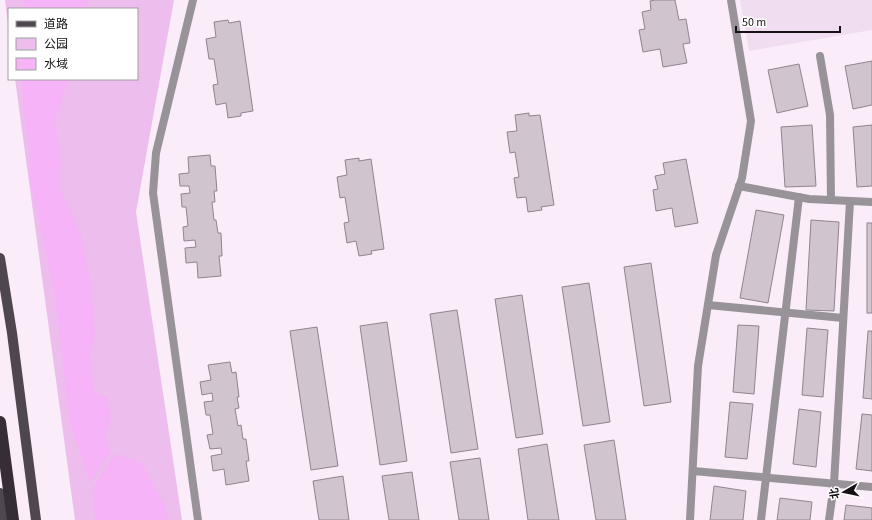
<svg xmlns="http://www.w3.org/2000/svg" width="872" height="520" font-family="'Source Sans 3','Noto Sans SC',sans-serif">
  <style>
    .built { fill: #f0def0 }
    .green { fill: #ecbded }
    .water { fill: #f6b3f7 }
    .building { fill: #d0c4cf; stroke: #8f848f }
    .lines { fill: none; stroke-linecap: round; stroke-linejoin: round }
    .lane { stroke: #989398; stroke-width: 8 }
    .primary { stroke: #4f474f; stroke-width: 10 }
    .highway { stroke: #362d36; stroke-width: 12 }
  </style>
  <rect width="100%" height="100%" fill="#faedf9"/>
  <polygon class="built" points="740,0 872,0 872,30 749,51"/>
  <polygon class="green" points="5,0 174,0 136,212 182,520 75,520 15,79 137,79 137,9 9,9 9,31"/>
  <g class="water">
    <polygon points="24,0 89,0 86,9 25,9"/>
    <path d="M22,79H69L55,120L61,160L59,186L81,235L91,284L95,334L90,356L94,392L107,397L111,420L105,433L110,452L90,483L70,421L55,295L30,179C31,146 22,113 22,79Z"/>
    <polygon points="115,454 142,463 166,508 168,520 95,520 93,488"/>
  </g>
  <g class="building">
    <polygon points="655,0 675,0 679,20 686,19 690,43 683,44 687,63 663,67 660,49 643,52 639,30 645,29 642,12 651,10 650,1"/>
    <polygon points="228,20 229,23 240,21 253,111 241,113 241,116 228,118 226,103 216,105 213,85 218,84 214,59 209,59 206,39 216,37 214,22"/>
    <polygon points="872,61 872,105 853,109 845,66"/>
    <polygon points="799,64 808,106 777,113 768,70"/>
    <polygon points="529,113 529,116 540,115 554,205 541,207 542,210 528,212 526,197 517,198 514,178 519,177 515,152 510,153 507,132 517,131 515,115"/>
    <polygon points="812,125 816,186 785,187 781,127"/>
    <polygon points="872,125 872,186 857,187 853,127"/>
    <polygon points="210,155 211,166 215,166 217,191 214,191 215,202 212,202 214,220 216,220 218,233 221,233 222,256 219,256 221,276 198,278 197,262 186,263 185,248 196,247 195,240 184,241 183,227 188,226 186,207 182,207 181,194 190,193 189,186 180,186 179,174 189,173 188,157"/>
    <polygon points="359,158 359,161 371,159 384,249 371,251 372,254 359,256 356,241 347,243 344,223 349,222 345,197 340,198 337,177 347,175 345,160"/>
    <polygon points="686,159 698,223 675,227 672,208 656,211 653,190 658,189 655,176 665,174 663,163"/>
    <polygon points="756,210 784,215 768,303 740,298"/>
    <polygon points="811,220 839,222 834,311 806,310"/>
    <rect x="867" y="223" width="5" height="90"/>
    <polygon points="651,263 671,402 644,406 624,267"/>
    <polygon points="589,283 610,422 583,426 562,287"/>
    <polygon points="522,295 543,434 516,438 495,299"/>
    <polygon points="457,310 478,449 451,453 430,314"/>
    <polygon points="387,322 407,461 380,465 360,326"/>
    <polygon points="738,325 759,326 754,394 733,392"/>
    <polygon points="317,327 338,466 311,470 290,331"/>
    <polygon points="807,328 828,330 823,397 802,395"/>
    <polygon points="868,331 872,331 872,399 863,398"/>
    <polygon points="230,362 232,373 236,372 239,397 237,397 239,408 235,409 238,426 241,425 243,439 246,439 249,461 246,461 249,481 226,485 224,469 213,471 211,456 222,454 221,448 210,449 207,435 213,434 210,415 206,415 204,402 213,401 212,393 202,395 200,382 211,380 208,365"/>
    <polygon points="730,402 753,404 747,459 725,457"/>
    <polygon points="799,409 821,412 816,467 793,464"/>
    <polygon points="862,414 872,415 872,471 856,469"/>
    <polygon points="614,440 626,520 596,520 584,445"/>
    <polygon points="547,444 559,520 528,520 518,449"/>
    <polygon points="480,458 489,520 459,520 450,462"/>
    <polygon points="412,472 419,520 389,520 382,476"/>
    <polygon points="343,476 349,520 319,520 313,481"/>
    <polygon points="714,486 746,491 743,520 710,520"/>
    <polygon points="780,498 812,502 810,520 777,520"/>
    <polygon points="846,505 872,508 872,520 844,520"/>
  </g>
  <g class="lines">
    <g class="lane">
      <polyline points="193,0 156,153 153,193 198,520"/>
      <polyline points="820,56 830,115 831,200"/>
      <polyline points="739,186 809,199 872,202"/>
      <polyline points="708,305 843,318"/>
      <polyline points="693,471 872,487"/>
      <polyline points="690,520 698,366 716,255 742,178 751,121 731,0"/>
      <polyline points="761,520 799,197"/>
      <polyline points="829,520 834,484 850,201"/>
    </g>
    <g class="primary">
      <polyline points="0,258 12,333 36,520"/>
      <polyline points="0,493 4,520"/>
    </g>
    <polyline class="highway" points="0,422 13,520"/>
  </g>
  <rect x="8" y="8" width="130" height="72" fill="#ffffff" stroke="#a1a0a1"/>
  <rect x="16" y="21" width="20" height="6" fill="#4f474f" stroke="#a1a0a1"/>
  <text x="44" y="28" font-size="12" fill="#151115">道路</text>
  <rect x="16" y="38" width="20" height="12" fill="#ecbded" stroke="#a1a0a1"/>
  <text x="44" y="48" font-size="12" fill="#151115">公园</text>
  <rect x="16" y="58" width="20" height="12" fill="#f6b3f7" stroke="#a1a0a1"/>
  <text x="44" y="68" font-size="12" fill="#151115">水域</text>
  <g transform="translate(844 492) rotate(261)" stroke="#ffffff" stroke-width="3" paint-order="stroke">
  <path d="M0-3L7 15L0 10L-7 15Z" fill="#151115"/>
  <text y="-6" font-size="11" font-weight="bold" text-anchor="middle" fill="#151115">北</text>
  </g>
  <path d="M736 26v6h104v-6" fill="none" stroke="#151115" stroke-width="2"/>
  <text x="742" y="26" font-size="12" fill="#151115" stroke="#ffffff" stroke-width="3" paint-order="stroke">50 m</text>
</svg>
